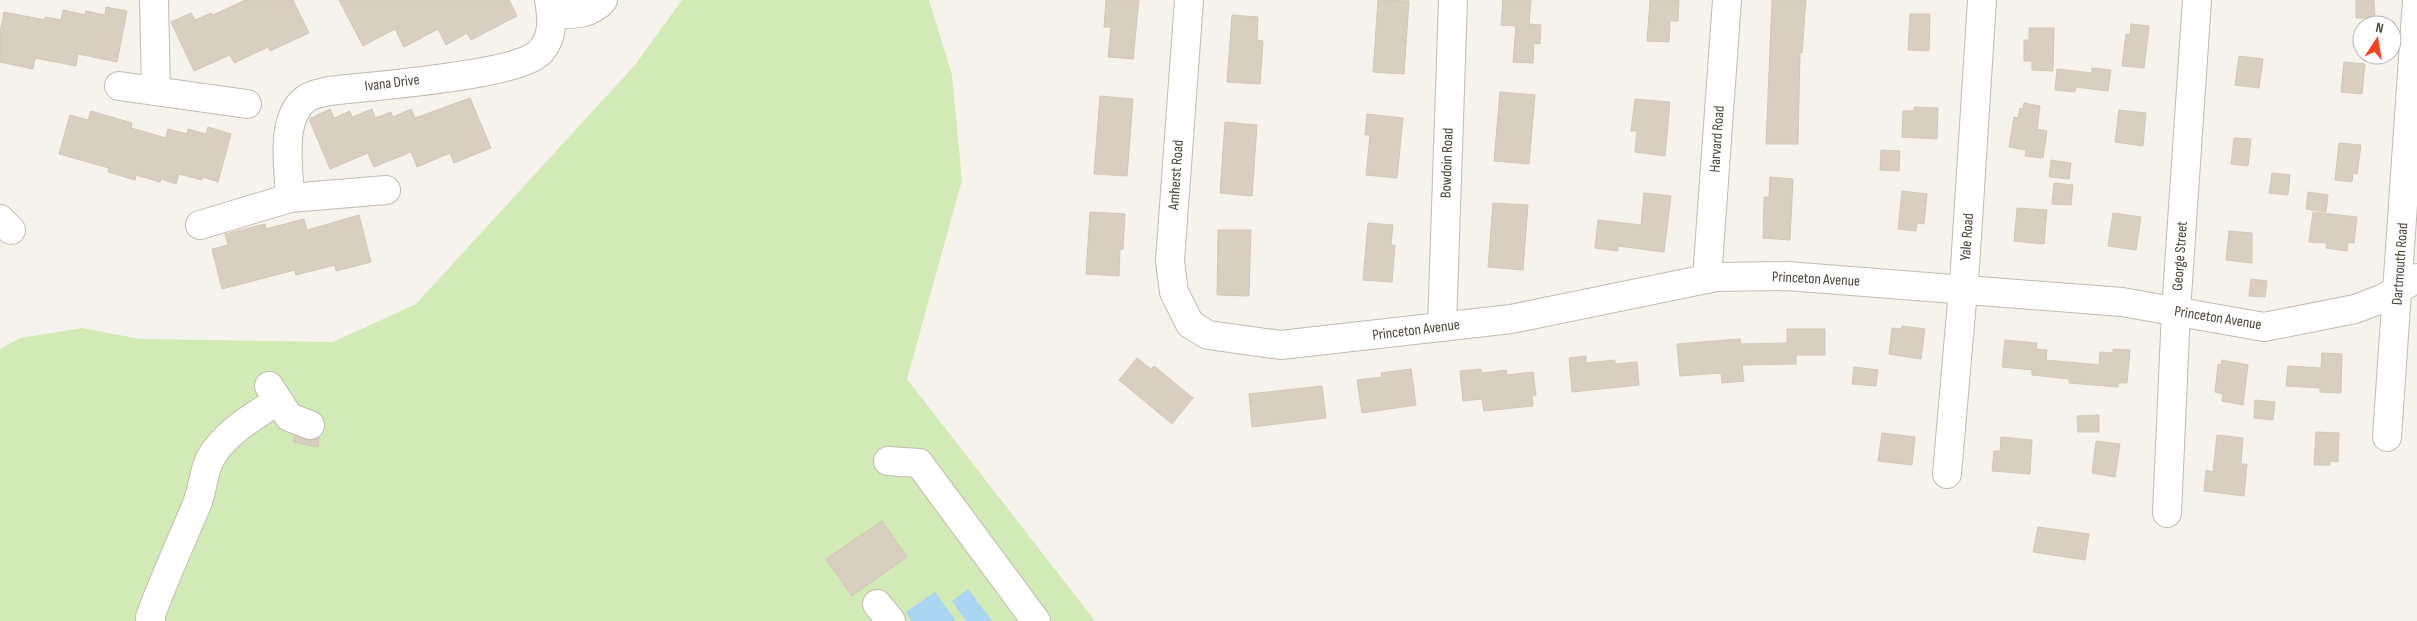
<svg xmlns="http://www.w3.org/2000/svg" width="2417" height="621" font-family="'Sofia Sans Condensed',sans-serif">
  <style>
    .green { fill: #d2eab5 }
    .water { fill: #a9d4f2 }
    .building { fill: #d8cfc1; stroke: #d3c7b4 }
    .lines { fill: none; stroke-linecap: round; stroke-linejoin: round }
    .minor-casing { stroke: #c2bbae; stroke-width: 30 }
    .minor { stroke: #fff; stroke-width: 28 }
    .labels { text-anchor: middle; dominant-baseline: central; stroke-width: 5; stroke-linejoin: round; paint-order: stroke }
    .street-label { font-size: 15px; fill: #4b4439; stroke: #fff }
  </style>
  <rect width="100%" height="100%" fill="#f6f3ec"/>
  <polygon class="green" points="682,0 929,0 952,75 962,180 907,379 1095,621 0,621 0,349 20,338 82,328 140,339 333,342 416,304 635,65"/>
  <g class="water">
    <polygon points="968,589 992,621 966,621 952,601"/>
    <polygon points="935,592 956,621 912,621 906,612"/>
  </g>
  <g class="building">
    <polygon points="245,0 293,0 309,33 270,51 268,47 234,63 230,55 194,71 171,22 191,13 195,20 211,13 213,15"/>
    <polygon points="339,0 509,0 517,16 471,40 467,33 446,45 438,29 404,47 395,29 363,46"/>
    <polygon points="1106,0 1139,0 1133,59 1108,57 1111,27 1104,27"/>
    <polygon points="1378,0 1409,1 1404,74 1373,72"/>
    <polygon points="1503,0 1531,0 1529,24 1541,25 1540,44 1534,43 1533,63 1513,62 1516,26 1501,25"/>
    <polygon points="1650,0 1679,0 1678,21 1670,21 1669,42 1647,41"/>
    <polygon points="1772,0 1806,0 1802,53 1800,52 1798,144 1766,144"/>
    <polygon points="2356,0 2374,0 2375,18 2356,18"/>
    <polygon points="106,7 127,11 117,62 78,54 76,66 35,58 33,69 0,62 0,32 4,12 45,20 45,17 61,20 63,10 85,15 86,11 105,15"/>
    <polygon points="1910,14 1930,14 1929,51 1908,50"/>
    <polygon points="1232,15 1258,17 1257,40 1263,41 1260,84 1227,82"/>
    <polygon points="2131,24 2149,26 2144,68 2122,66 2126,34 2130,35"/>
    <polygon points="2029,28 2054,28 2053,71 2032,70 2032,61 2024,61 2024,40 2029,40"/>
    <polygon points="2239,56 2263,59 2259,88 2235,85"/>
    <polygon points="2344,62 2365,64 2362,94 2341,92"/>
    <polygon points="2092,68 2111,70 2108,91 2076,87 2075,92 2055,90 2057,69 2092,73"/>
    <polygon points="1500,92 1535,95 1529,164 1494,161"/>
    <polygon points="1100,96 1133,99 1127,176 1094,174"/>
    <polygon points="470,98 491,148 454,163 450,153 417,167 411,152 374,167 368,153 330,169 309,119 330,109 334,118 350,111 352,117 372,109 375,118 391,112 393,117 411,109 415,118"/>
    <polygon points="1635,99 1670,102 1665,156 1635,152 1637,131 1631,131"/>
    <polygon points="2024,103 2040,106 2037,129 2047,131 2043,158 2025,156 2026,150 2009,147 2014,117 2018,118 2020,108 2023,109"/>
    <polygon points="1914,107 1938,108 1937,139 1902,137 1903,111 1914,111"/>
    <polygon points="2119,110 2146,113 2143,146 2115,142"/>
    <polygon points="91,111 132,123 131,128 166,138 168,129 187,134 188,129 206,134 208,127 231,134 218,182 203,177 202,180 179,174 176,184 161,179 160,182 136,175 135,180 108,172 109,168 59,154 70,115 88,120"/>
    <polygon points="1367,114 1403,118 1397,178 1366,175 1370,135 1365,135"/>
    <polygon points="1225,122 1257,125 1252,196 1220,193"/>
    <polygon points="2234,138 2251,139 2248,166 2231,164"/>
    <polygon points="2339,143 2361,145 2357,174 2353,173 2352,182 2335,180"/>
    <polygon points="1881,150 1900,151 1899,171 1880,170"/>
    <polygon points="2051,160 2071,163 2069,179 2049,177"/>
    <polygon points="2272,173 2290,175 2288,195 2269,193"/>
    <polygon points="1770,177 1793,179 1790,240 1763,238 1764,197 1769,197"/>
    <polygon points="2054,183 2073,185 2071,205 2052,204"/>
    <polygon points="1902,191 1927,194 1924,224 1917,223 1916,231 1898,229"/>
    <polygon points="2308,192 2328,195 2326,212 2306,209"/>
    <polygon points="1644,193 1671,196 1664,252 1618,246 1618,251 1595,248 1598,220 1641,225"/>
    <polygon points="1493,203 1528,205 1523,270 1488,267"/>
    <polygon points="2017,208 2047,210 2044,244 2014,241"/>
    <polygon points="1090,212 1125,214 1123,249 1120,249 1119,276 1086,274"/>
    <polygon points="2313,212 2357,217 2354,243 2348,242 2347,251 2326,248 2327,243 2309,242"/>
    <polygon points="2113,213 2141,217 2136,250 2108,246"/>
    <polygon points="359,215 371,262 336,271 335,265 296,275 295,270 222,289 212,249 228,245 225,234 265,224 266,229 304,219 307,230"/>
    <polygon points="1368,223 1393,225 1391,245 1395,245 1392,282 1363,280"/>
    <polygon points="1218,230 1251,230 1249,296 1217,295"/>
    <polygon points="2229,231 2252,233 2252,263 2226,260"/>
    <polygon points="2251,279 2267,281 2265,297 2249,296"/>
    <polygon points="1902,326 1925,329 1921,359 1889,354 1892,328 1901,329"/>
    <polygon points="1787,329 1825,329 1825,355 1796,355 1796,364 1742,365 1744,381 1722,383 1721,373 1680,376 1677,344 1740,339 1741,344 1787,343"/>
    <polygon points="2005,340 2037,343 2036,349 2047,350 2046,360 2089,364 2099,365 2100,352 2113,353 2113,349 2130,350 2127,383 2118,383 2118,387 2069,383 2069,379 2032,375 2032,370 2002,367"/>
    <polygon points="2322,353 2342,354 2341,393 2320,392 2320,388 2286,386 2288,366 2321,368"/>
    <polygon points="1586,356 1586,363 1615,360 1615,364 1637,362 1639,385 1572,392 1569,358"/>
    <polygon points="1137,358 1151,369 1154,366 1193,398 1172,424 1119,380"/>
    <polygon points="2222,360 2248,365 2243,405 2222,401 2223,394 2215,392 2218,364 2221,365"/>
    <polygon points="1854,367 1878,370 1876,386 1852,384"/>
    <polygon points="1411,369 1416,405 1362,413 1357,380 1382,377 1381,373"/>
    <polygon points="1481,369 1482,373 1506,370 1507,375 1533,372 1536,395 1532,396 1533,406 1484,411 1482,399 1463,401 1460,371"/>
    <polygon points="1322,386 1326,418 1252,427 1249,394"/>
    <polygon points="2255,400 2275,402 2273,420 2254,418"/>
    <polygon points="2099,415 2099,432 2078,432 2077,416"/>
    <polygon points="2316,432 2339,433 2338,462 2330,461 2330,465 2314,465"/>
    <polygon points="1882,433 1915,437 1912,465 1878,461"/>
    <polygon points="2217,435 2243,438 2241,464 2247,464 2244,496 2204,491 2206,470 2213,472"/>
    <polygon points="295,436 312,440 319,437 318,447 293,442"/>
    <polygon points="2001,437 2032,440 2030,474 1992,471 1994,451 2000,451"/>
    <polygon points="2096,441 2120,444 2115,477 2092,473"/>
    <polygon points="882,521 907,557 852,596 826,559"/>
    <polygon points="2038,527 2089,534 2085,560 2033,552"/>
  </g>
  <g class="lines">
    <g class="minor-casing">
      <g id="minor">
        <polyline points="154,0 156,91"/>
        <polyline points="1189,0 1170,261 1174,292 1190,324 1208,335 1281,345 1511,319 1716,277 1787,276 2122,302 2264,327 2355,309 2384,298 2417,278"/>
        <path d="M551,14C571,14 589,16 603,0"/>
        <polyline points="119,86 247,104"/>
        <path d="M290,198C289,169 279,117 307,98C312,94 322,93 329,91C368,86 520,76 541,51C554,36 552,18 549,0"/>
        <polyline points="0,219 11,230"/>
        <polyline points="200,225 290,198 386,190"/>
        <polyline points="1707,279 1727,0"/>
        <polyline points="1442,327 1453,0"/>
        <polyline points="269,386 289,417 310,425"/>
        <polyline points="2387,437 2417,0"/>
        <polyline points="888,461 919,463 1036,621"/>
        <polyline points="1947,474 1965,267 1982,0"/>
        <polyline points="2167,513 2176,311 2197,0"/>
        <polyline points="877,604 891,621"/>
        <path d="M151,621L150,617C164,579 181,542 197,504C204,486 203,467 215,451C230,430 256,415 277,401"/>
      </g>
    </g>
    <use href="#minor" class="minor"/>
  </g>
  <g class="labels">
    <g class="street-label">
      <text transform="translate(392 83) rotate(-7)">Ivana Drive</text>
      <text transform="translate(1717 139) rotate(-86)">Harvard Road</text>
      <text transform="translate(1447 163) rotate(-88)">Bowdoin Road</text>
      <text transform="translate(1176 175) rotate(-86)">Amherst Road</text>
      <text transform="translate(1967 237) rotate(-86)">Yale Road</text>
      <text transform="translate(2180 256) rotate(-86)">George Street</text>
      <text transform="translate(2400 264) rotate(-86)">Dartmouth Road</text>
      <text transform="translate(1816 279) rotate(3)">Princeton Avenue</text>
      <text transform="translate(2218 318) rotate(9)">Princeton Avenue</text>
      <text transform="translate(1416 330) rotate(-7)">Princeton Avenue</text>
    </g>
  </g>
  <g transform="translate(2377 40) rotate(12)"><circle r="24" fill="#ffffff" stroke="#b7b4b0"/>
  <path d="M0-4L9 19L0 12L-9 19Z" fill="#fc3f1d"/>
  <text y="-8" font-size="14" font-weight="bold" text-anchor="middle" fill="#4b4439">N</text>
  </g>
</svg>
